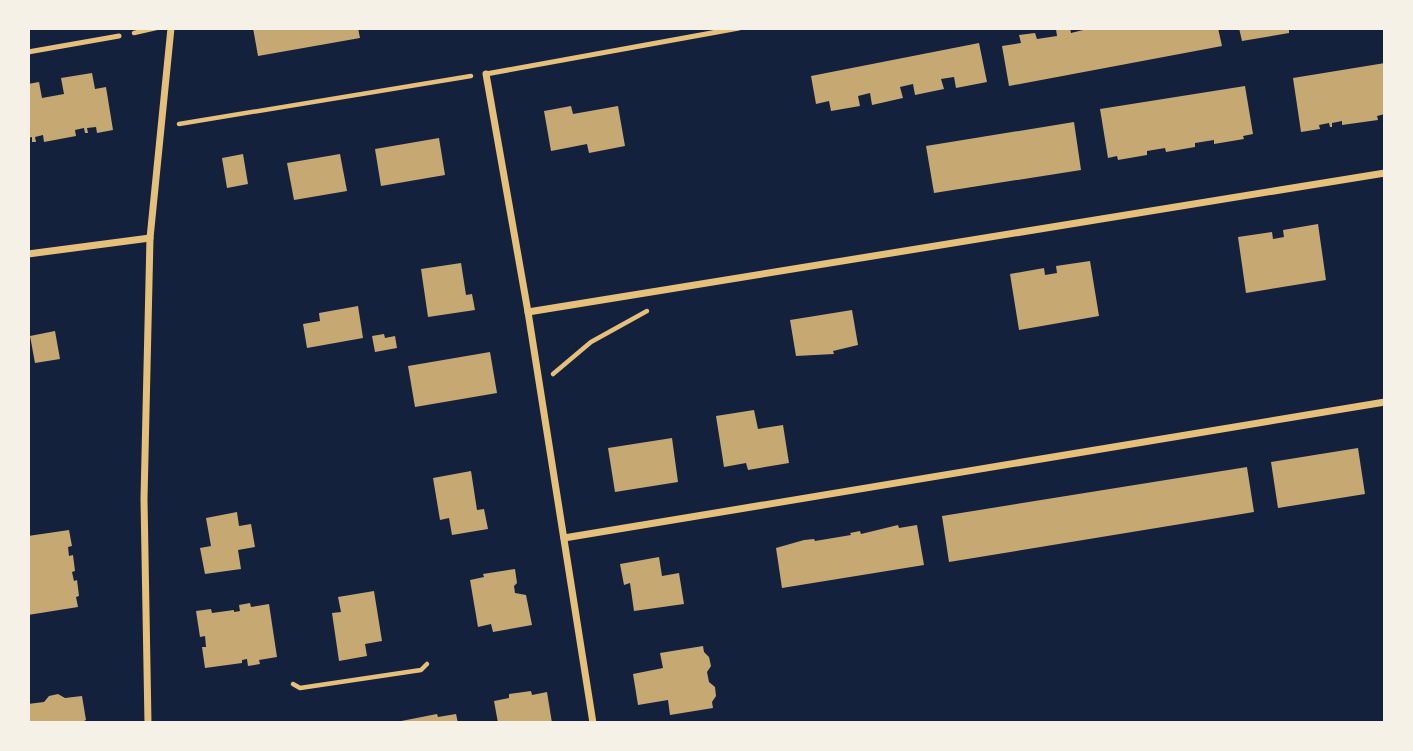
<svg xmlns="http://www.w3.org/2000/svg" width="1413" height="751" font-family="Jost,sans-serif">
  <style>
    .building { fill: #c6a872 }
    .lines { fill: none; stroke-linecap: round; stroke-linejoin: round }
    .path { stroke: #e5c07b; stroke-width: 4.5 }
    .service { stroke: #e5c07b; stroke-width: 5 }
    .minor { stroke: #e5c07b; stroke-width: 7 }
  </style>
  <rect width="100%" height="100%" fill="#14213d"/>
  <g class="building">
    <polygon points="253,28 358,28 360,38 258,56"/>
    <polygon points="1070,28 1071,33 1091,28 1218,28 1222,46 1009,86 1002,46 1021,43 1019,35 1035,33 1037,39 1057,36 1056,29"/>
    <polygon points="1239,28 1289,28 1289,33 1242,41"/>
    <polygon points="979,43 987,82 956,88 954,77 941,79 944,89 915,95 913,84 900,87 903,98 872,105 870,93 858,96 860,106 831,111 829,101 816,104 811,76"/>
    <polygon points="1385,63 1385,114 1377,116 1378,120 1342,125 1342,121 1332,123 1332,127 1330,127 1329,123 1319,125 1320,129 1301,132 1293,78"/>
    <polygon points="92,73 95,89 106,87 113,130 97,133 96,127 87,128 88,133 85,133 84,128 75,130 76,136 44,142 43,135 35,137 36,142 32,142 32,137 28,138 28,84 39,82 42,98 64,94 61,78"/>
    <polygon points="1245,86 1253,134 1243,136 1244,139 1214,144 1214,140 1195,143 1195,147 1166,152 1165,148 1147,151 1147,155 1118,160 1117,156 1108,158 1100,109"/>
    <polygon points="571,106 573,114 618,106 625,146 589,153 587,144 551,151 544,111"/>
    <polygon points="1074,122 1081,170 934,193 926,146"/>
    <polygon points="439,138 445,175 381,186 375,149"/>
    <polygon points="243,154 248,184 227,188 222,158"/>
    <polygon points="340,154 347,191 294,200 287,163"/>
    <polygon points="1318,224 1326,280 1246,293 1238,237 1272,232 1273,239 1284,237 1283,230"/>
    <polygon points="1090,261 1099,316 1019,330 1010,274 1044,268 1045,275 1057,273 1056,266"/>
    <polygon points="461,263 466,295 472,294 475,310 428,317 421,269"/>
    <polygon points="358,306 363,338 307,348 303,324 320,321 319,313"/>
    <polygon points="852,310 858,345 833,351 834,354 796,356 790,320"/>
    <polygon points="55,331 60,359 35,363 30,336"/>
    <polygon points="384,334 385,338 395,336 397,348 375,352 372,336"/>
    <polygon points="490,352 497,393 415,407 408,366"/>
    <polygon points="754,410 758,429 783,425 789,463 748,470 746,463 724,467 716,416"/>
    <polygon points="672,438 678,482 615,492 608,448"/>
    <polygon points="1358,448 1365,494 1278,508 1271,462"/>
    <polygon points="1247,467 1254,512 949,562 942,516"/>
    <polygon points="471,471 477,510 484,509 488,529 452,535 449,518 440,520 433,478"/>
    <polygon points="237,512 239,526 251,524 255,547 238,550 241,569 205,574 200,548 211,546 206,518"/>
    <polygon points="898,525 899,528 917,525 924,565 782,588 776,548 804,540 814,539 815,541 851,535 850,533 860,531 861,534"/>
    <polygon points="69,530 72,546 68,547 69,556 73,555 75,571 72,572 74,581 77,580 79,596 76,597 78,607 28,615 28,536"/>
    <polygon points="659,557 662,576 679,573 684,604 634,611 630,583 624,585 620,564"/>
    <polygon points="515,569 517,583 514,586 515,593 526,595 532,625 493,632 491,624 478,627 470,580 484,577 483,574"/>
    <polygon points="374,591 382,641 365,644 367,656 339,661 332,613 341,612 338,597"/>
    <polygon points="250,603 251,607 269,604 277,657 259,660 260,664 248,666 247,659 242,660 242,663 205,668 202,647 206,647 205,636 200,637 196,611 211,609 212,613 234,610 234,612 240,611 239,605"/>
    <polygon points="703,646 704,652 709,657 711,666 707,672 709,682 715,687 716,696 712,702 713,708 670,715 668,700 638,705 633,674 663,668 660,653"/>
    <polygon points="531,691 532,695 547,692 552,723 498,723 494,701 509,698 509,694"/>
    <polygon points="58,694 65,698 82,696 86,720 80,723 30,723 28,704 44,702 49,696"/>
    <polygon points="437,714 438,717 456,714 458,723 391,723"/>
  </g>
  <g class="lines">
    <g class="path">
      <polyline points="134,33 156,28"/>
      <polyline points="179,124 471,76"/>
      <polyline points="553,374 591,342 647,311"/>
      <polyline points="293,684 300,688 421,670 427,664"/>
    </g>
    <g class="service">
      <polyline points="28,52 119,36"/>
      <polyline points="486,74 739,28"/>
    </g>
    <g class="minor">
      <polyline points="486,74 528,312 593,723"/>
      <polyline points="28,254 150,238"/>
      <polyline points="528,312 1385,173"/>
      <polyline points="564,538 1385,402"/>
      <polyline points="148,723 144,499 150,238 171,28"/>
    </g>
  </g>
  <rect width="1413" height="751" fill="none" stroke="#f6f1e7" stroke-width="60"/>
</svg>
